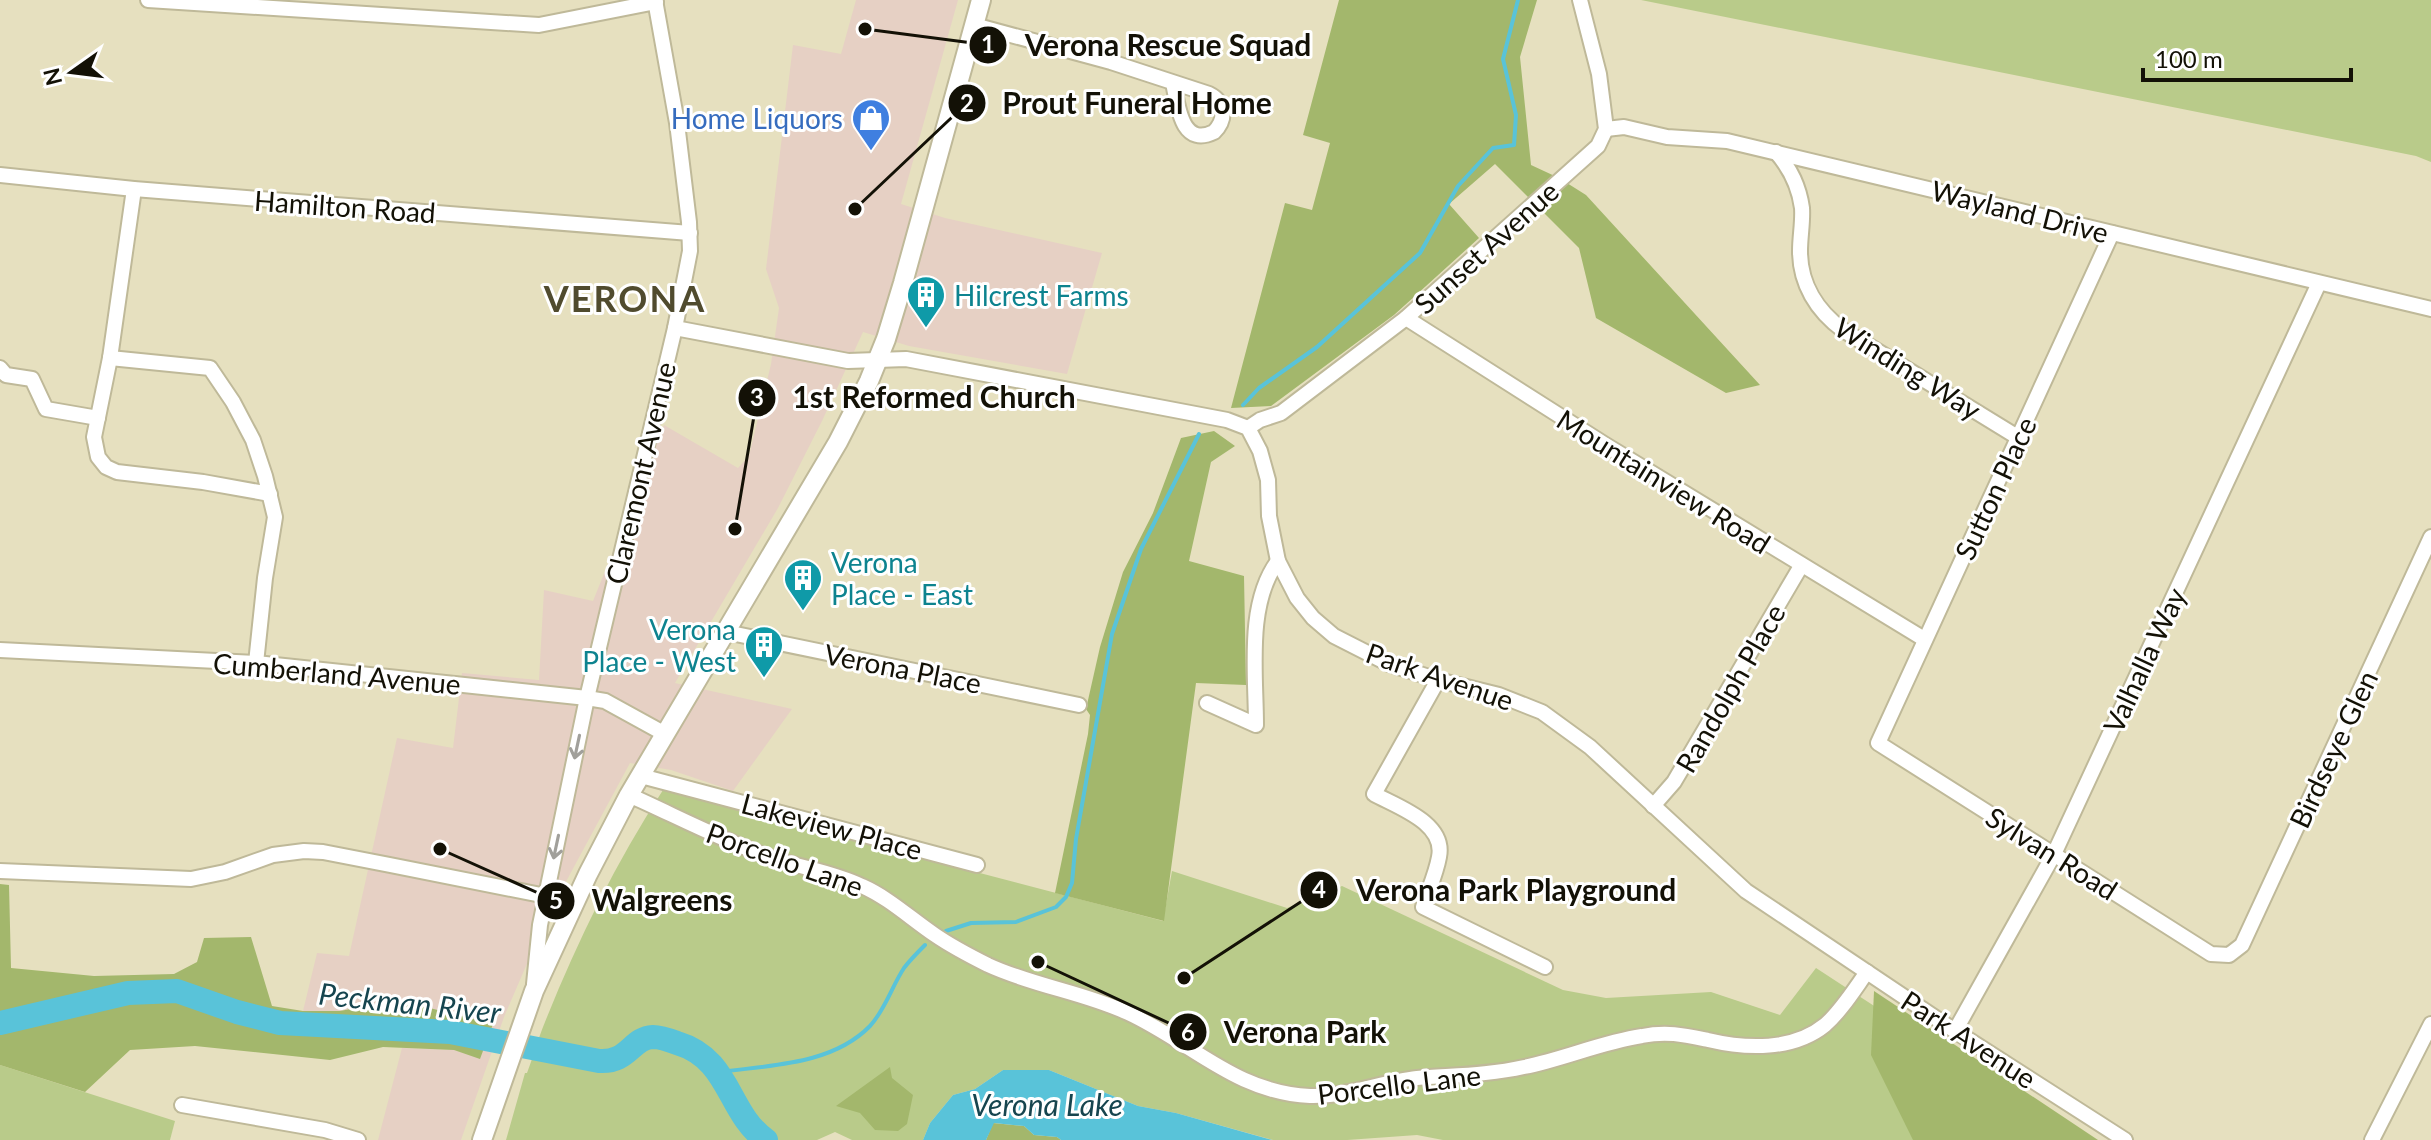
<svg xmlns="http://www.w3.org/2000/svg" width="2431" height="1140" font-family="Lato,sans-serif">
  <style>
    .commercial { fill: #e6d0c4 }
    .green { fill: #b9cb8a }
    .forest { fill: #a3b76c }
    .water { fill: #59c3d9 }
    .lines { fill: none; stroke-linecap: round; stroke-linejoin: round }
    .stream { stroke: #59c3d9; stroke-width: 4 }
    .river { stroke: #59c3d9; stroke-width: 24 }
    .minor-casing { stroke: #bfb999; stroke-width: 18 }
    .major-casing { stroke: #bfb999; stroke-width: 22 }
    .minor { stroke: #fff; stroke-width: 14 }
    .major { stroke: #fff; stroke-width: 18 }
    .oneway { stroke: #a1a09b }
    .labels { text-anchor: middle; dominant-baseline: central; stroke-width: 6; stroke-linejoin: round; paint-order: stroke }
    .shop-label { font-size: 28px; fill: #366cbe; stroke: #fff; text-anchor: end }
    .street-label { font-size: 28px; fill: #131106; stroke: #fff }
    .culture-label { font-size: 28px; fill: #0d838f; stroke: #fff; text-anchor: start }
    .water-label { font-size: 30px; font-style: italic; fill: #16454f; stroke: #fff }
    .district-label { font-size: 36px; font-weight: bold; letter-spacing: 2px; fill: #504b2e; stroke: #fff }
    .leader { fill: none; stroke: #131106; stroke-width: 3 }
    .callout-dot { fill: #131106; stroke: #fff; stroke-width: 3 }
    .mark-label { font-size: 24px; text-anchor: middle; font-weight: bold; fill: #fff }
    .callout-label { font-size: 30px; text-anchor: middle; font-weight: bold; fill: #131106; stroke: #fff; stroke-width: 6; stroke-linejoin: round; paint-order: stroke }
  </style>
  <rect width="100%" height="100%" fill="#e6e0bf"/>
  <polygon class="commercial" points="856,0 958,0 901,204 945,218 1102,253 1067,374 909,346 863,332 822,421 778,508 675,683 792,709 733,791 671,770 630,763 548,915 504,1017 461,1140 378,1140 402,1048 454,1050 480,1058 493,1025 398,1000 340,1011 303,1011 317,953 349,956 397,738 453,748 462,673 539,680 544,590 593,601 664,425 738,468 749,456 771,364 779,308 766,269 793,45 841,54"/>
  <g class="green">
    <polygon points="1641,0 2431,0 2431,162 2416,156"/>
    <path d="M663,790L1163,921L1172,871L1287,908L1342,886L1563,990L1606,998L1711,992L1780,1015L1816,968L2009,1094L2085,1140H1443L1417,1135L1347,1140H1273L1176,1113L1138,1106L1049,1070H1003L975,1089L953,1095L930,1123L923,1140H852L835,1132L817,1140H506L525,1073H527C534,1055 538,1039 545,1022C577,942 616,862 663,790Z"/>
    <polygon points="0,1065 175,1121 170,1140 0,1140"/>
  </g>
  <g class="forest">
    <polygon points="1339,0 1537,0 1520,57 1531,165 1559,178 1586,195 1760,385 1726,393 1596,318 1579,248 1495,164 1449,204 1479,238 1394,315 1271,406 1231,408 1285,203 1312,210 1330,143 1303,135"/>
    <polygon points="1214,431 1235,446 1211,462 1189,561 1244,576 1246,685 1196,683 1164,921 1055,893 1088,734 1090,715 1086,709 1100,647 1123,572 1153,513 1181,438"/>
    <polygon points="0,884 9,885 11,968 94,976 174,974 197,962 204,938 251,937 272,1006 303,1011 340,1011 398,1000 493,1024 480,1059 454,1050 383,1047 330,1060 195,1046 130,1050 85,1092 0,1065"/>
    <polygon points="1874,991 2083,1130 2098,1140 1913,1140 1871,1055"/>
    <polygon points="890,1067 892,1078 913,1095 907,1124 898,1131 875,1130 860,1113 836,1106"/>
    <polygon points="993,1123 1024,1126 1034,1135 1057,1137 1061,1140 986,1140"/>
  </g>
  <polygon class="water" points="1003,1070 1049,1070 1138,1106 1176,1113 1272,1140 1061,1140 1057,1137 1034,1135 1024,1126 994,1123 986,1140 923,1140 930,1123 953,1095 975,1089"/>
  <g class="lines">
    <g class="stream">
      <polyline points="1243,405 1259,388 1317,347 1420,253 1458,186 1493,148 1514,145 1516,115 1503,59 1518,0"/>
      <polyline points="946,931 971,923 1016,922 1056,907 1066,897 1072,883 1076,839 1112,634 1141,549 1199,434"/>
      <path d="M720,1072C770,1065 832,1065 870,1026C885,1010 892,986 904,968C910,960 918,952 925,945"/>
    </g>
    <path class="river" d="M0,1023L128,993L177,991L237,1012L280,1023L450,1032L599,1061C629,1063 631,1038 653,1037C661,1037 669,1040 677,1043C731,1059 727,1113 766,1140"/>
    <g class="minor-casing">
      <g id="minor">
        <polyline points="148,0 539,25 656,2"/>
        <path d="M974,25L1111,62L1209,94C1225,102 1227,119 1214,132C1181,148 1178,105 1173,83"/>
        <polyline points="1606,129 1624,127 1667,137 1727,141 2431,309"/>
        <path d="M1776,152C1790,168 1799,186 1802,208C1803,222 1800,236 1800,251C1800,284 1817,311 1843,330L2019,438"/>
        <polyline points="0,175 134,189 690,233"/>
        <polyline points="134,189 110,358 94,437 98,457 106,467 117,472 203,482 270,494"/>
        <polyline points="2112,233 1878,743 2211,954 2229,955 2242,945 2431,537"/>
        <polyline points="1406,318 1604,444 1924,639"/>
        <polyline points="675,328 848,361 906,359 1227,420 1248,428 1260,451 1268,480 1269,516 1278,561 1297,598 1313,618 1334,636 1389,664 1438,680 1499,695 1542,712 1590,747 1746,891 1955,1031 2125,1140"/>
        <polyline points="110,358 210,368 233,402 253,440 265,476 275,517 265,578 256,663"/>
        <polyline points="0,368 6,375 32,379 46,409 98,418"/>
        <polyline points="1248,428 1260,420 1281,413 1406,318 1598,146 1606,129 1599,74 1580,0"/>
        <polyline points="726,632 1079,705"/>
        <polyline points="0,650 256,663 587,698 605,701 665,734"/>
        <path d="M1438,680L1374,794C1398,807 1446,823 1439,857C1436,874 1428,891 1423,907L1545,967"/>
        <path d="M1207,703L1256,725C1256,673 1246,604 1278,561"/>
        <polyline points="641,776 977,865"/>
        <path d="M629,795C676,816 723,841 772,858C802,868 833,872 862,886C889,898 910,918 935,935C951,946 970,956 988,965C1033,986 1083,992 1128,1013C1191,1042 1236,1093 1310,1096C1346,1097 1381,1082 1417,1078C1453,1075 1488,1075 1524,1067C1564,1059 1602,1042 1642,1036C1667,1031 1684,1035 1708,1040C1746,1049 1793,1051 1825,1025C1841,1011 1854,990 1867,972"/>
        <polyline points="1653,806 1674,782 1801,566"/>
        <polyline points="0,871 191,879 225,872 273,855 304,851 323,852 390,865 546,896"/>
        <polyline points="534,984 540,925 587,698 675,328 690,251 689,222 677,123 655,0"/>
        <polyline points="1955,1031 2054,854 2319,283"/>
        <polyline points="182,1105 325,1130 358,1140"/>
        <polyline points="2372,1140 2431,1024"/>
      </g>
    </g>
    <g class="major-casing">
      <polyline id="major" points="482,1140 534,991 588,874 629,795 838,442 869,381 886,339 903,283 981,0"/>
    </g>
    <use href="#minor" class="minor"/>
    <use href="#major" class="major"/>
  </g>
  <defs><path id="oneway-shaft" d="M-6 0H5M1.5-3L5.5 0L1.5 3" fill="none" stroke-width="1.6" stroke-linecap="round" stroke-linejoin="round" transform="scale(2)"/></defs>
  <g class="oneway">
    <use href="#oneway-shaft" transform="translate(577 747) rotate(102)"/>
    <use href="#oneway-shaft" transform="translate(556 847) rotate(102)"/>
  </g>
  <defs>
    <g id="shop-pin" transform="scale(2)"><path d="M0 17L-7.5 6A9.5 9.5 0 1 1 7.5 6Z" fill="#3f7fe0" stroke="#fff"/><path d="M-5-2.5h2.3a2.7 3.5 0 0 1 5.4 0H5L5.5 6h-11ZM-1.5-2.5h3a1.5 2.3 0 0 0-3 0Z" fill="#fff"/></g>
    <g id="building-pin" transform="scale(2)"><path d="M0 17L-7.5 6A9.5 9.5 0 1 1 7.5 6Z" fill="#0f9aa8" stroke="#fff"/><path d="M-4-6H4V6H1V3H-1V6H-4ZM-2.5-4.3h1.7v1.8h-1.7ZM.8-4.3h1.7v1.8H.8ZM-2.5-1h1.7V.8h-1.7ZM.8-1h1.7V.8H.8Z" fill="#fff"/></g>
  </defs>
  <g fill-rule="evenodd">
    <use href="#shop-pin" x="871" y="118"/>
    <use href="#building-pin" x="926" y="295"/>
    <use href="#building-pin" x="803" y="578"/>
    <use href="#building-pin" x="764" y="645"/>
  </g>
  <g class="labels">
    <g class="shop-label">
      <text x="843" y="118">Home Liquors</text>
    </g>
    <g class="street-label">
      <text transform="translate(345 206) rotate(4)">Hamilton Road</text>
      <text transform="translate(2020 211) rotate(14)">Wayland Drive</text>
      <text transform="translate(1486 247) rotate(-42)">Sunset Avenue</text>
      <text transform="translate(1908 368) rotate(32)">Winding Way</text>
      <text transform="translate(640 473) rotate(-77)">Claremont Avenue</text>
      <text transform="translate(1664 481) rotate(32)">Mountainview Road</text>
      <text transform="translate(1995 488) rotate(-65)">Sutton Place</text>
      <text transform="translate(2144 660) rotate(-65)">Valhalla Way</text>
      <text transform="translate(903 668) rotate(11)">Verona Place</text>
      <text transform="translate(337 673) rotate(5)">Cumberland Avenue</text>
      <text transform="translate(1440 676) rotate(19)">Park Avenue</text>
      <text transform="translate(1730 688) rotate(-60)">Randolph Place</text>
      <text transform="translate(2333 749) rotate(-65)">Birdseye Glen</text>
      <text transform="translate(832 826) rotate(15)">Lakeview Place</text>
      <text transform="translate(2052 853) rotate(32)">Sylvan Road</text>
      <text transform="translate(785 859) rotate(20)">Porcello Lane</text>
      <text transform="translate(1969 1039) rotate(33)">Park Avenue</text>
      <text transform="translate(1399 1084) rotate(-7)">Porcello Lane</text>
    </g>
    <g class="culture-label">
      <text x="954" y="295">Hilcrest Farms</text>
      <text x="831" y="562">Verona<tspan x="831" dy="32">Place - East</tspan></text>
      <text x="736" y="629" text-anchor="end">Verona<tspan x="736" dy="32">Place - West</tspan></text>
    </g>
    <g class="water-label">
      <text transform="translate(410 1002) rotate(6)">Peckman River</text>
      <text x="1047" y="1104">Verona Lake</text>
    </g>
    <g class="district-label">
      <text x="625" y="298">VERONA</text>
    </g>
  </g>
  <path class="leader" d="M865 29L988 45M855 209L967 103M735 529L757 398M1184 978L1319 890M440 849L556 901M1038 962L1188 1032"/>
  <g class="callout-dot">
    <circle cx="865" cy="29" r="8"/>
    <circle cx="855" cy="209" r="8"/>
    <circle cx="735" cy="529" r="8"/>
    <circle cx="1184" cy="978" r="8"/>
    <circle cx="440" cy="849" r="8"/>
    <circle cx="1038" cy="962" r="8"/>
    <circle cx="988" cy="45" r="20"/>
    <circle cx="967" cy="103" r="20"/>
    <circle cx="757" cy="398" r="20"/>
    <circle cx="1319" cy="890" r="20"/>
    <circle cx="556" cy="901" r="20"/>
    <circle cx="1188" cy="1032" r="20"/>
  </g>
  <g class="mark-label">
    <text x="988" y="53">1</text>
    <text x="967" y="112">2</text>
    <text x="757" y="406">3</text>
    <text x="1319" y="898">4</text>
    <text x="556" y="909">5</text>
    <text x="1188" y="1041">6</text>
  </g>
  <g class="callout-label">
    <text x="1168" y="56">Verona Rescue Squad</text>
    <text x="1137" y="114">Prout Funeral Home</text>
    <text x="934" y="408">1st Reformed Church</text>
    <text x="1516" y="901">Verona Park Playground</text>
    <text x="662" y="911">Walgreens</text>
    <text x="1305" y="1043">Verona Park</text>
  </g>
  <g transform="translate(72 72) rotate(256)" stroke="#ffffff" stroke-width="6" paint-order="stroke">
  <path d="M0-6L14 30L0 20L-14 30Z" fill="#131106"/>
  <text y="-12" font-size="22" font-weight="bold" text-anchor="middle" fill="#131106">N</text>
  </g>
  <path d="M2143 68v12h208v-12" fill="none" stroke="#131106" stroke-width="4"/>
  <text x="2155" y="68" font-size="24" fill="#131106" stroke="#ffffff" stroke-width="6" paint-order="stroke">100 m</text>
</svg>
